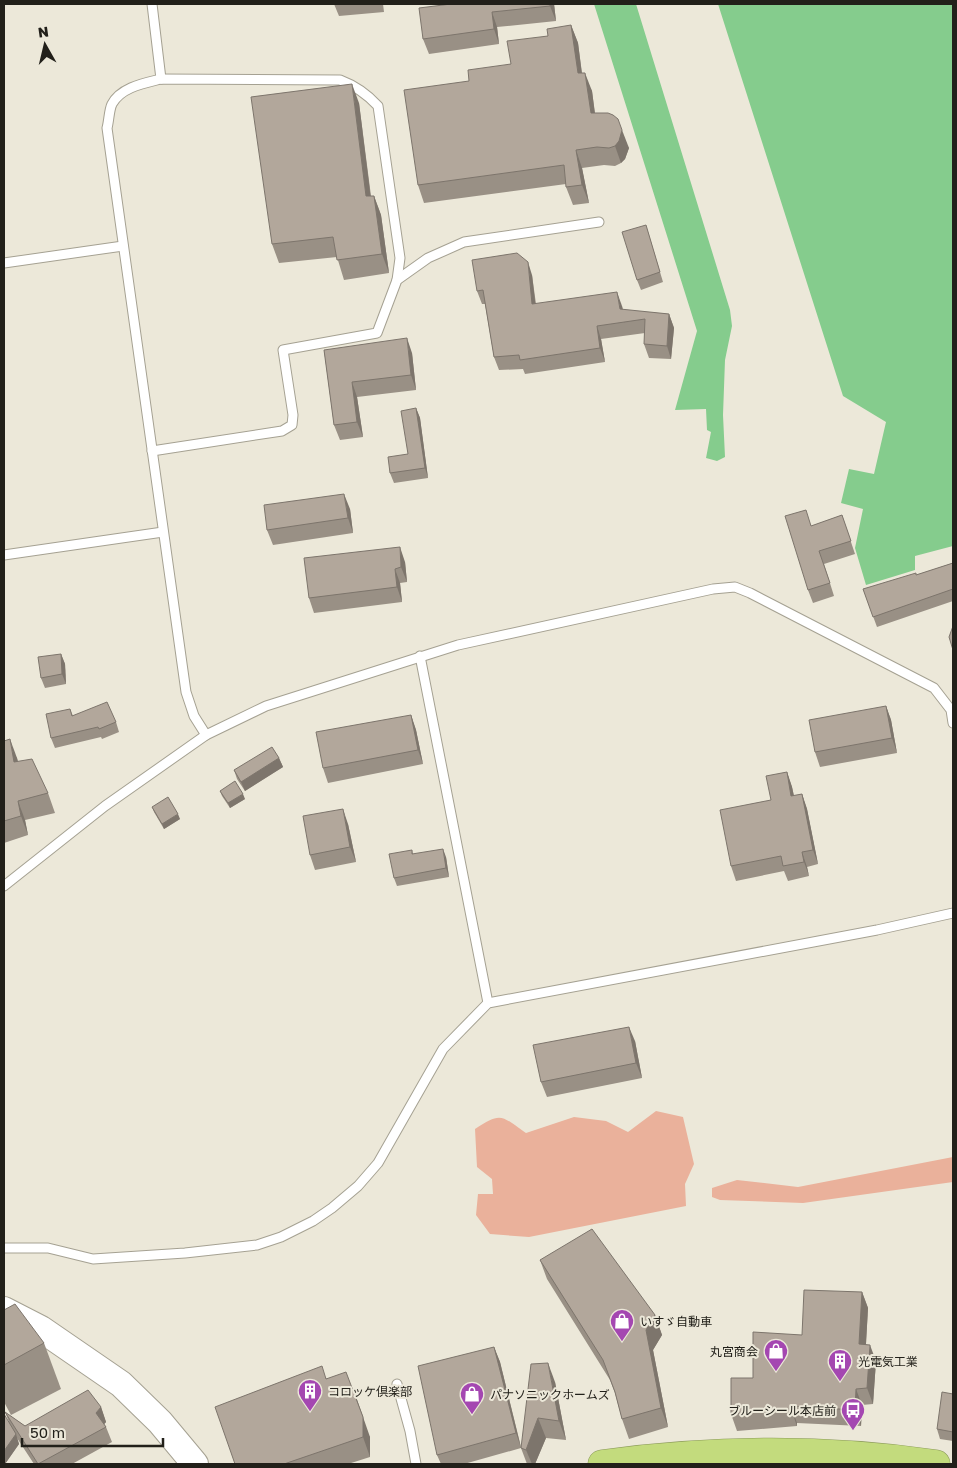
<svg xmlns="http://www.w3.org/2000/svg" width="957" height="1468" font-family="'Golos Text','Noto Sans JP',sans-serif">
  <style>
    .green { fill: #eab19b }
    .water { fill: #85cc8d }
    .lines { fill: none; stroke-linecap: round; stroke-linejoin: round }
    .lane-casing { stroke: #a5a192; stroke-width: 11 }
    .secondary-casing { stroke: #a5a192; stroke-width: 28 }
    .highway-casing { stroke: #8b9a5a; stroke-width: 29 }
    .lane { stroke: #fff; stroke-width: 9 }
    .secondary { stroke: #fff; stroke-width: 26 }
    .highway { stroke: #c3db7d; stroke-width: 28 }
    .wall { fill: #999085 }
    .shaded-wall { fill: #7d756c }
    .building { fill: #b2a79b; stroke: #7d756c }
    .labels { text-anchor: middle; dominant-baseline: central; stroke-width: 4; stroke-linejoin: round; paint-order: stroke }
    .poi-label { font-size: 12px; fill: #22201a; stroke: #ece8d9; text-anchor: start }
  </style>
  <rect width="100%" height="100%" fill="#ece8d9"/>
  <g class="green">
    <path d="M656,1111L683,1117L694,1164L685,1184L686,1206L529,1237L490,1234L476,1215L478,1194H493L492,1179L477,1167L475,1129C502,1111 501,1116 526,1133L574,1117L606,1121L628,1132Z"/>
    <polygon points="953,1157 953,1182 803,1203 720,1200 712,1197 712,1188 737,1180 798,1187"/>
  </g>
  <g class="water">
    <polygon points="594,4 636,4 730,310 732,326 725,360 723,415 725,457 717,461 706,458 711,432 707,430 706,409 675,410 697,331"/>
    <polygon points="718,4 953,4 953,546 915,556 915,570 866,585 855,548 863,509 841,503 849,469 874,474 886,422 843,396"/>
  </g>
  <g class="lines">
    <g class="lane-casing">
      <g id="lane">
        <polyline points="152,4 161,79"/>
        <polyline points="4,263 123,246"/>
        <polyline points="152,451 282,431 292,425 293,415 283,350 377,333 397,280 428,258 464,242 599,222"/>
        <polyline points="4,555 163,532"/>
        <polyline points="420,656 488,1003"/>
        <path d="M206,735L194,716L186,692L107,128C109,121 109,110 112,104C121,87 145,83 161,79L340,80C356,86 367,94 378,106L400,258L397,280"/>
        <polyline points="4,886 105,806 206,735 266,706 458,645 713,589 735,587 750,593 934,688 951,710 953,723"/>
        <polyline points="4,1248 48,1248 93,1259 185,1253 257,1245 281,1237 313,1221 332,1208 358,1186 378,1163 443,1049 488,1003 877,930 953,913"/>
        <polyline points="397,1384 410,1431 416,1464"/>
      </g>
    </g>
    <g class="secondary-casing">
      <polyline id="secondary" points="4,1310 41,1329 121,1384 160,1422 195,1464"/>
    </g>
    <g class="highway-casing">
      <path id="highway" d="M602,1464C712,1449 826,1448 936,1464"/>
    </g>
    <use href="#lane" class="lane"/>
    <use href="#secondary" class="secondary"/>
    <use href="#highway" class="highway"/>
  </g>
  <g class="wall">
    <polygon points="334,4 383,4 384,12 339,16"/>
    <polygon points="451,4 554,4 556,21 497,27 499,44 429,54 423,39"/>
    <polygon points="571,25 578,43 582,73 592,91 595,113 629,148 625,159 621,163 615,166 604,165 582,168 589,203 573,205 566,187 566,184 424,203 418,185 469,81 511,64 548,36"/>
    <polygon points="359,103 371,196 374,196 381,215 389,273 344,280 337,257 279,263 272,244"/>
    <polygon points="646,225 663,282 641,290 637,280"/>
    <polygon points="532,275 536,304 622,306 623,310 669,314 674,328 671,359 649,358 644,344 645,333 601,339 605,362 525,374 523,369 499,370 494,357 485,304 482,304 477,291"/>
    <polygon points="324,350 412,353 416,390 357,397 363,437 340,440 334,425"/>
    <polygon points="416,408 420,418 428,478 394,483 390,473 408,454"/>
    <polygon points="350,509 353,533 273,545 267,530"/>
    <polygon points="842,515 855,554 824,564 834,596 813,603 808,590 812,526"/>
    <polygon points="405,562 407,582 400,583 402,602 314,613 309,598"/>
    <polygon points="953,563 953,601 877,627 863,589 916,575"/>
    <polygon points="61,654 65,664 66,684 45,688 41,678"/>
    <polygon points="886,706 891,720 897,753 820,767 815,752"/>
    <polygon points="70,709 73,716 116,722 119,732 102,739 101,737 55,748 51,738"/>
    <polygon points="411,715 416,730 423,764 328,783 323,768"/>
    <polygon points="4,741 17,758 18,761 48,793 55,813 25,820 28,835 4,843"/>
    <polygon points="279,758 283,767 245,791 237,779 234,770"/>
    <polygon points="787,772 792,787 794,796 802,794 807,809 818,864 807,867 809,876 788,881 784,871 736,881 731,866 771,800"/>
    <polygon points="220,791 245,799 230,808 222,796"/>
    <polygon points="152,807 180,819 164,829 154,812"/>
    <polygon points="348,824 356,862 315,870 310,855"/>
    <polygon points="412,850 413,854 446,857 449,877 397,886 394,878"/>
    <polygon points="635,1041 642,1078 547,1097 541,1082"/>
    <polygon points="540,1260 655,1315 662,1335 653,1350 668,1427 629,1439 622,1419 615,1393 610,1380 547,1279"/>
    <polygon points="862,1292 868,1308 866,1344 876,1361 873,1404 862,1405 861,1426 797,1423 797,1426 737,1431 731,1414 753,1378 802,1335"/>
    <polygon points="4,1310 44,1343 61,1389 11,1415 4,1402"/>
    <polygon points="494,1347 500,1362 521,1447 555,1382 566,1440 546,1438 535,1464 527,1464 521,1448 464,1464 441,1464 437,1455"/>
    <polygon points="326,1378 370,1437 370,1457 348,1464 235,1464"/>
    <polygon points="953,1394 953,1441 940,1439 937,1429"/>
    <polygon points="101,1407 106,1422 104,1424 106,1427 112,1442 72,1464 34,1464 17,1438 19,1444 5,1464 4,1464 9,1422 5,1412 25,1426"/>
  </g>
  <g class="shaded-wall">
    <polygon points="550,4 554,4 556,21 550,6"/>
    <polygon points="492,12 497,27 499,44 494,29"/>
    <polygon points="571,25 578,43 584,91 578,73"/>
    <polygon points="585,73 592,91 597,131 591,113"/>
    <polygon points="352,84 359,103 373,216 366,196"/>
    <polygon points="622,130 629,148 625,159 621,163 615,146"/>
    <polygon points="576,150 582,168 589,203 582,185"/>
    <polygon points="374,196 381,215 389,273 382,254"/>
    <polygon points="528,262 532,275 537,318 532,304"/>
    <polygon points="617,292 622,306 625,323 620,309"/>
    <polygon points="669,314 674,328 671,359 667,346"/>
    <polygon points="597,326 601,339 605,362 600,348"/>
    <polygon points="407,338 412,353 416,390 411,375"/>
    <polygon points="352,382 357,397 363,437 357,422"/>
    <polygon points="416,408 420,418 428,478 425,468"/>
    <polygon points="344,494 350,509 353,533 348,518"/>
    <polygon points="400,547 405,562 407,582 401,567"/>
    <polygon points="395,569 400,583 402,602 397,587"/>
    <polygon points="61,654 65,664 66,684 62,674"/>
    <polygon points="886,706 891,720 897,753 892,738"/>
    <polygon points="411,715 416,730 423,764 418,750"/>
    <polygon points="10,739 17,758 21,781 14,762"/>
    <polygon points="279,758 283,767 245,791 241,782"/>
    <polygon points="787,772 792,787 797,811 791,796"/>
    <polygon points="243,794 245,799 230,808 228,803"/>
    <polygon points="802,794 807,809 818,864 813,850"/>
    <polygon points="18,801 25,820 28,835 21,816"/>
    <polygon points="343,809 348,824 356,862 350,847"/>
    <polygon points="178,814 180,819 164,829 162,824"/>
    <polygon points="443,849 446,857 449,877 446,868"/>
    <polygon points="802,852 807,867 809,876 804,862"/>
    <polygon points="629,1027 635,1041 642,1078 636,1063"/>
    <polygon points="862,1292 868,1308 865,1360 859,1344"/>
    <polygon points="655,1315 662,1335 653,1350 668,1427 661,1408 646,1330"/>
    <polygon points="870,1345 876,1361 873,1404 867,1388"/>
    <polygon points="494,1347 500,1362 521,1448 516,1433"/>
    <polygon points="548,1363 555,1382 566,1440 559,1421"/>
    <polygon points="856,1389 862,1405 861,1426 855,1410"/>
    <polygon points="354,1391 370,1437 370,1457 363,1437"/>
    <polygon points="791,1406 797,1423 797,1426 791,1409"/>
    <polygon points="101,1407 106,1422 101,1428 96,1413"/>
    <polygon points="538,1418 546,1438 535,1464 532,1464 526,1450"/>
    <polygon points="16,1434 19,1444 5,1464 4,1464 4,1451"/>
  </g>
  <g class="building">
    <polygon points="451,4 550,4 550,6 492,12 494,29 423,39 419,8"/>
    <polygon points="571,25 578,73 585,73 591,113 608,113 613,115 618,119 622,130 619,141 615,146 609,148 597,147 576,150 582,185 566,187 564,165 418,185 404,90 469,81 468,70 511,64 507,41 548,36 547,29"/>
    <polygon points="352,84 366,196 374,196 382,254 337,260 333,237 272,244 251,97"/>
    <polygon points="646,225 660,272 637,280 622,232"/>
    <polygon points="517,253 528,262 532,304 617,292 620,309 669,314 667,346 644,344 645,319 597,326 600,348 520,360 519,355 494,357 483,290 477,291 472,260"/>
    <polygon points="407,338 411,375 352,382 357,422 334,425 324,350"/>
    <polygon points="416,408 425,468 390,473 388,457 408,454 401,411"/>
    <polygon points="344,494 348,518 267,530 264,505"/>
    <polygon points="806,510 811,526 842,515 851,541 819,551 830,583 808,590 785,516"/>
    <polygon points="400,547 401,567 395,569 397,587 309,598 304,558"/>
    <polygon points="953,563 953,589 873,617 863,589 916,573 916,575"/>
    <polygon points="953,626 953,650 949,637"/>
    <polygon points="61,654 62,674 41,678 38,657"/>
    <polygon points="107,702 116,722 99,729 98,727 51,738 46,714 70,709 72,716"/>
    <polygon points="886,706 892,738 815,752 809,720"/>
    <polygon points="411,715 418,750 323,768 316,732"/>
    <polygon points="10,739 14,762 32,759 48,793 18,801 21,816 4,821 4,741"/>
    <polygon points="272,747 279,758 241,782 234,770"/>
    <polygon points="787,772 791,796 802,794 813,850 802,852 804,862 783,866 781,856 731,866 720,810 771,800 766,776"/>
    <polygon points="235,781 243,794 228,803 220,791"/>
    <polygon points="168,797 178,814 162,824 152,807"/>
    <polygon points="343,809 350,847 310,855 303,816"/>
    <polygon points="443,849 446,868 394,878 389,854 412,850 412,854"/>
    <polygon points="629,1027 636,1063 541,1082 533,1045"/>
    <polygon points="592,1229 655,1315 646,1330 661,1408 622,1419 615,1392 603,1360 540,1260"/>
    <polygon points="804,1290 862,1292 859,1344 870,1345 867,1388 856,1389 855,1410 791,1406 791,1409 731,1414 731,1378 753,1378 753,1332 802,1335"/>
    <polygon points="15,1304 44,1343 4,1365 4,1310"/>
    <polygon points="494,1347 516,1433 437,1455 418,1366"/>
    <polygon points="548,1363 559,1421 538,1418 526,1450 521,1448 531,1364"/>
    <polygon points="322,1366 326,1379 346,1372 363,1417 363,1437 284,1464 235,1464 215,1407"/>
    <polygon points="88,1390 101,1407 96,1413 106,1427 38,1464 5,1412 25,1426"/>
    <polygon points="942,1392 953,1394 953,1432 937,1429"/>
    <polygon points="4,1414 16,1434 4,1451"/>
  </g>
  <defs>
    <g id="shop-pin" transform="scale(1.25)"><path d="M0 17L-7.5 6A9.5 9.5 0 1 1 7.5 6Z" fill="#a447b1" stroke="#ece8d9"/><path d="M-5-2.5h2.3a2.7 3.5 0 0 1 5.4 0H5L5.5 6h-11ZM-1.5-2.5h3a1.5 2.3 0 0 0-3 0Z" fill="#fff"/></g>
    <g id="building-pin" transform="scale(1.25)"><path d="M0 17L-7.5 6A9.5 9.5 0 1 1 7.5 6Z" fill="#a447b1" stroke="#ece8d9"/><path d="M-4-6H4V6H1V3H-1V6H-4ZM-2.5-4.3h1.7v1.8h-1.7ZM.8-4.3h1.7v1.8H.8ZM-2.5-1h1.7V.8h-1.7ZM.8-1h1.7V.8H.8Z" fill="#fff"/></g>
    <g id="bus-pin" transform="scale(1.25)"><path d="M0 17L-7.5 6A9.5 9.5 0 1 1 7.5 6Z" fill="#a447b1" stroke="#ece8d9"/><path d="M-5-6H5V4H4V6H2V4H-2V6H-4V4H-5ZM-3.5-4V0h7V-4ZM-3.5 1.2v1.5H-2V1.2ZM2 1.2v1.5H3.5V1.2Z" fill="#fff"/></g>
  </defs>
  <g fill-rule="evenodd">
    <use href="#shop-pin" x="622" y="1321"/>
    <use href="#shop-pin" x="776" y="1351"/>
    <use href="#building-pin" x="840" y="1361"/>
    <use href="#building-pin" x="310" y="1391"/>
    <use href="#shop-pin" x="472" y="1394"/>
    <use href="#bus-pin" x="853" y="1410"/>
  </g>
  <g class="labels">
    <g class="poi-label">
      <text x="640" y="1321">いすゞ自動車</text>
      <text x="758" y="1351" text-anchor="end">丸宮商会</text>
      <text x="858" y="1361">光電気工業</text>
      <text x="328" y="1391">コロッケ倶楽部</text>
      <text x="490" y="1394">パナソニックホームズ</text>
      <text x="836" y="1410" text-anchor="end">ブルーシール本店前</text>
    </g>
  </g>
  <rect width="957" height="1468" fill="none" stroke="#22201a" stroke-width="10"/>
  <g transform="translate(45 45) rotate(352)" stroke="#ece8d9" stroke-width="4" paint-order="stroke">
  <path d="M0-4L9 19L0 12L-9 19Z" fill="#22201a"/>
  <text y="-8" font-size="14" font-weight="bold" text-anchor="middle" fill="#22201a">N</text>
  </g>
  <path d="M22 1438v8h141v-8" fill="none" stroke="#22201a" stroke-width="2.5"/>
  <text x="30" y="1438" font-size="15" fill="#22201a" stroke="#ece8d9" stroke-width="4" paint-order="stroke">50 m</text>
</svg>
